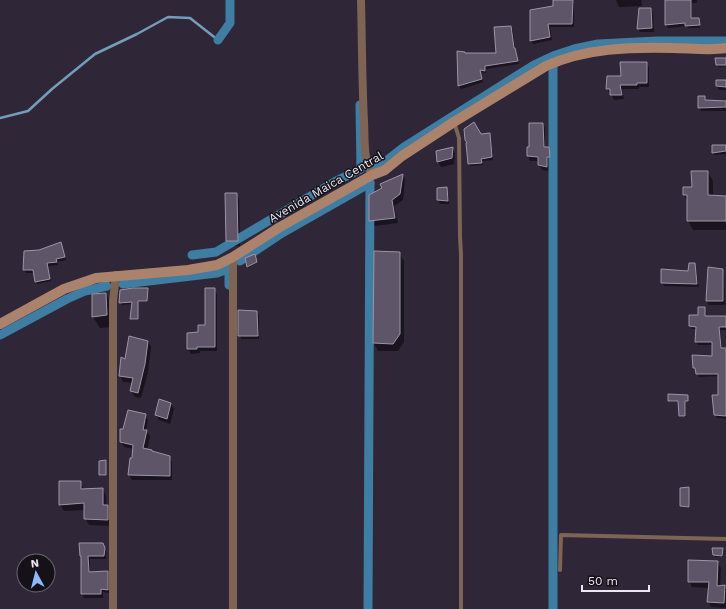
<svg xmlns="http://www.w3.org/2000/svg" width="726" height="609" font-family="'Work Sans',sans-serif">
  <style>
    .shadow { fill: #0007 }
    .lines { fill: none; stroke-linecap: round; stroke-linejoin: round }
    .stream { stroke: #739dbb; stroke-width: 2.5 }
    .canal { stroke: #3f7da3; stroke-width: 9 }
    .building { fill: #5e5568; stroke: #9e94a9 }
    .lane { stroke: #7d6455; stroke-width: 4 }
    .street { stroke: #7d6455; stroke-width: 8 }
    .secondary { stroke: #ab836d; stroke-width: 10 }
    .labels { text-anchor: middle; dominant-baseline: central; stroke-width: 3; stroke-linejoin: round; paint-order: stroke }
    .street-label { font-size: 12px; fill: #ece7f2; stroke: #151119 }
  </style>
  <rect width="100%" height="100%" fill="#2f2637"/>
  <g class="shadow">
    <polygon points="554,0 574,0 574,27 550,27 552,40 533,44 531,41 531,10 554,7"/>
    <polygon points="616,0 641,0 642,6 619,7"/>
    <polygon points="666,0 697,0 697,3 692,3 692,19 698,19 700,28 688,28 687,26 668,28 666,25"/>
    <polygon points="651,9 653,13 654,32 640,32 638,28"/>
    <polygon points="511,27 513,31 515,49 519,64 486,69 486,73 481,72 483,82 461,89 459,86 458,52 465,54 497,54"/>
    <polygon points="716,59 726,59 726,66 718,67"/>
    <polygon points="646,63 649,67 649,87 639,87 639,89 622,89 624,99 614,100 611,93 609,93 607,89 622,77"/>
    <polygon points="726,81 726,90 719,90 717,86"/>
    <polygon points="704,97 707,101 726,103 726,111 701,111 699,107"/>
    <polygon points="543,124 545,128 545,148 549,148 551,153 552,161 549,161 549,171 542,170 539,165 539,161 530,161 528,156 528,148 530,148"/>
    <polygon points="490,134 491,137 493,160 482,161 483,165 470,166 469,164 467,144 481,135"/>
    <polygon points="726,145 726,154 714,155 713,152"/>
    <polygon points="452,148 455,153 454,164 441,167 438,162 437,152"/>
    <polygon points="708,172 713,181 713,196 726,197 726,230 693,230 688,221 688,202 684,195 693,188"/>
    <polygon points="402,175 405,180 403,200 394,206 398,223 374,226 370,221 370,196"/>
    <polygon points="438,188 446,188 448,192 449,204 440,204 438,200"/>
    <polygon points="236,194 239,199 240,246 230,246 227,241"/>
    <polygon points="61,243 66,260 57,262 58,265 48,266 51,281 37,284 35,273 26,273 24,270 25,252 39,251"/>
    <polygon points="375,252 399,253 404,261 404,342 398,351 378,351 374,343"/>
    <polygon points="255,256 257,263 248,268 248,267"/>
    <polygon points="694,264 696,268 699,287 664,286 662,282 689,272"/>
    <polygon points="709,268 722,270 724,273 725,305 709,305 707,301"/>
    <polygon points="147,289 147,302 138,302 138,320 132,320 133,304 121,305 121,290"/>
    <polygon points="214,289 217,294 217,351 200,351 200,353 191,354 188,349 199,333 206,326"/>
    <polygon points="106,294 112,305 113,327 100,328 93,317"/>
    <polygon points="704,308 706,317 726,317 726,330 720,330 722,349 726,350 726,419 717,418 715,415 719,396 719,376 699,377 697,370 694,367 713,357 713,345 698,345 696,342 697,329 692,329 690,326"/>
    <polygon points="257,312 259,315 259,339 241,339 240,335"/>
    <polygon points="148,341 151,347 148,372 141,398 135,397 131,391 133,383 123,382 120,376 126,360"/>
    <polygon points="688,396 688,402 686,402 686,417 680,417 679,402 670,402 669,400"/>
    <polygon points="171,404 174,409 170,424 159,420 156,415"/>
    <polygon points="145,415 148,420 146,431 150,436 147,450 169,457 172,462 172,480 132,480 129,475 131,459 133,459 134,449 124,447 121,442 124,430"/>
    <polygon points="106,461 106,476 101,476 100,475"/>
    <polygon points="80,482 84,489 103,489 106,496 106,506 111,513 111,526 89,525 85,518 85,510 64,511 60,505"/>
    <polygon points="688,488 690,508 682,507 681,506"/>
    <polygon points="105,548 106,552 106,559 90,559 90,573 107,572 109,576 109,593 103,592 103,598 84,598 82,594 82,558 81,555"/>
    <polygon points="713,549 722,549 723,557 715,557"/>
    <polygon points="718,562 721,568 720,587 725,586 726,588 726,608 711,607 708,601 709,588 692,587 689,581"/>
  </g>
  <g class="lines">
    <polyline class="stream" points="0,118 28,111 52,89 95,54 137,34 168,17 190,18 218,40"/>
    <g class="canal">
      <polyline points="218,40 230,23 230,0"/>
      <polyline points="377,168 404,147 534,65 553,56 574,49 598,44 657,41 726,41"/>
      <polyline points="192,255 216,252 336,181 361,169 360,105"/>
      <polyline points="240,261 282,233 370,183"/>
      <polyline points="227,269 229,275 229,285"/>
      <polyline points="123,284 217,273 228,269"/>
      <polyline points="0,335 67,299 85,291 107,286"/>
      <polyline points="368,609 370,183"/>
      <polyline points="553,609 553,67"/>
    </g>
  </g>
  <g class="building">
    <polygon points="553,0 573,0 572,24 548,24 550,37 530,41 530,10 553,6"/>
    <polygon points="665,0 691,0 691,18 699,18 700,25 685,26 685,23 665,25"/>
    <polygon points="639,8 651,8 652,28 637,29"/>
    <polygon points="511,26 514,48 515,48 518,61 485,66 485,71 480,70 482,79 458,86 457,51 465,52 465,53 496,53 494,27"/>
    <polygon points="715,58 726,58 726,65 716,65"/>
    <polygon points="620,62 647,62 647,83 637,83 637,85 620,85 622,95 610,95 610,89 606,89 607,76 621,76"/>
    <polygon points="716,80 726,80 726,87 716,86"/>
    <polygon points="698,96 705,96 705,100 726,101 726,107 698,108"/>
    <polygon points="474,122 481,134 490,133 492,157 481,159 482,163 468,164 466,143 467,143 465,140 464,129"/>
    <polygon points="529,123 543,123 544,147 549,147 550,157 547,157 547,167 538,165 538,157 527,156 527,147 529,147"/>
    <polygon points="712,145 726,145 726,151 712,153"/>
    <polygon points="453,147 452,158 437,162 436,151"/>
    <polygon points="691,171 708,171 708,195 726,196 726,221 687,221 687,195 683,195 683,187 692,187"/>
    <polygon points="403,174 400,194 392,200 395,218 369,221 369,195 382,188 380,184"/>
    <polygon points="447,187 448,201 437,200 437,188"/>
    <polygon points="225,193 237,193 238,241 226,241"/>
    <polygon points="61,242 65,257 56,259 57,262 47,263 50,279 35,282 33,270 23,270 24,251 39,250"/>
    <polygon points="374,251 400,252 400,334 393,344 373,343"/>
    <polygon points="255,254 257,262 247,267 245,258"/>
    <polygon points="689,263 695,263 697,284 661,283 661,269 688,271"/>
    <polygon points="708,267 723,269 723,301 706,301"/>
    <polygon points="133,288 148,288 147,301 138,301 138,319 130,319 132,302 119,303 120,290"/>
    <polygon points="205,288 215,288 215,347 197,347 197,349 187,349 187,333 198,332 198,325 205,325"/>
    <polygon points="106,293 107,315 92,317 92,294"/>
    <polygon points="698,307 705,307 705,316 726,316 726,327 719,327 721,348 726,348 726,416 714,415 712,395 718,395 718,374 696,374 695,368 693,368 692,355 712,356 712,342 695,342 696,327 689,326 689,315 698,315"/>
    <polygon points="238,310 257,311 258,336 238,336"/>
    <polygon points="129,336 148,341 145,364 138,393 130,391 133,378 119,376 121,357 125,359"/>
    <polygon points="668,394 688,395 688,401 685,401 685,416 679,416 678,401 668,401"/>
    <polygon points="159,399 171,403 167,419 155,415"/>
    <polygon points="128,410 146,414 143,430 147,430 143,448 152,450 152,451 170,456 170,476 128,475 130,458 132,458 133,445 120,442 120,429 123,429"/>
    <polygon points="106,460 106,475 99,475 99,461"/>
    <polygon points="59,481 81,481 81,489 103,488 103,505 108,505 108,520 84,519 84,503 59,505"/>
    <polygon points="689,487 689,507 680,506 680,488"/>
    <polygon points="79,543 103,543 105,548 104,556 88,556 89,572 108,571 108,590 101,589 101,594 81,594 81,556 80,556"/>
    <polygon points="712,548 723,548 722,556 713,555"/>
    <polygon points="688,560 718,561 717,586 725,585 724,603 707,602 709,582 688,582"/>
  </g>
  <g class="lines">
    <g class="lane">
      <polyline points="454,122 459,138 460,237 461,254 461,609"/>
      <polyline points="560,570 561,535 726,539"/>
    </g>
    <g class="street">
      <path d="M361,0C362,40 362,81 364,121C365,139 363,159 372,175"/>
      <polyline points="113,609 113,301 116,275"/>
      <polyline points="233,609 233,257"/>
    </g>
    <path class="secondary" d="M0,324L64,289L96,278L188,270L217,265L233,257L280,227L372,175L385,170L402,156L454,122L546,66C586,48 630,47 673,48C688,48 712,51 726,48"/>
  </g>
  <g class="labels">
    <g class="street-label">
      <text transform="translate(326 187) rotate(-30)">Avenida Maica Central</text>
    </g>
  </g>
  <g transform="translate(36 573) rotate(353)"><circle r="19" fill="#151119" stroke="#6b6770"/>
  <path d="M0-3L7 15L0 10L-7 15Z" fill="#90b8fd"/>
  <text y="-6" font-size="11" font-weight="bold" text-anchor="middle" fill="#ece7f2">N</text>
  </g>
  <path d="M582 585v6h67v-6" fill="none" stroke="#ece7f2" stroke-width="2"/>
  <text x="588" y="585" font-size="12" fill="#ece7f2" stroke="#151119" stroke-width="3" paint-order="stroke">50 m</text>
</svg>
